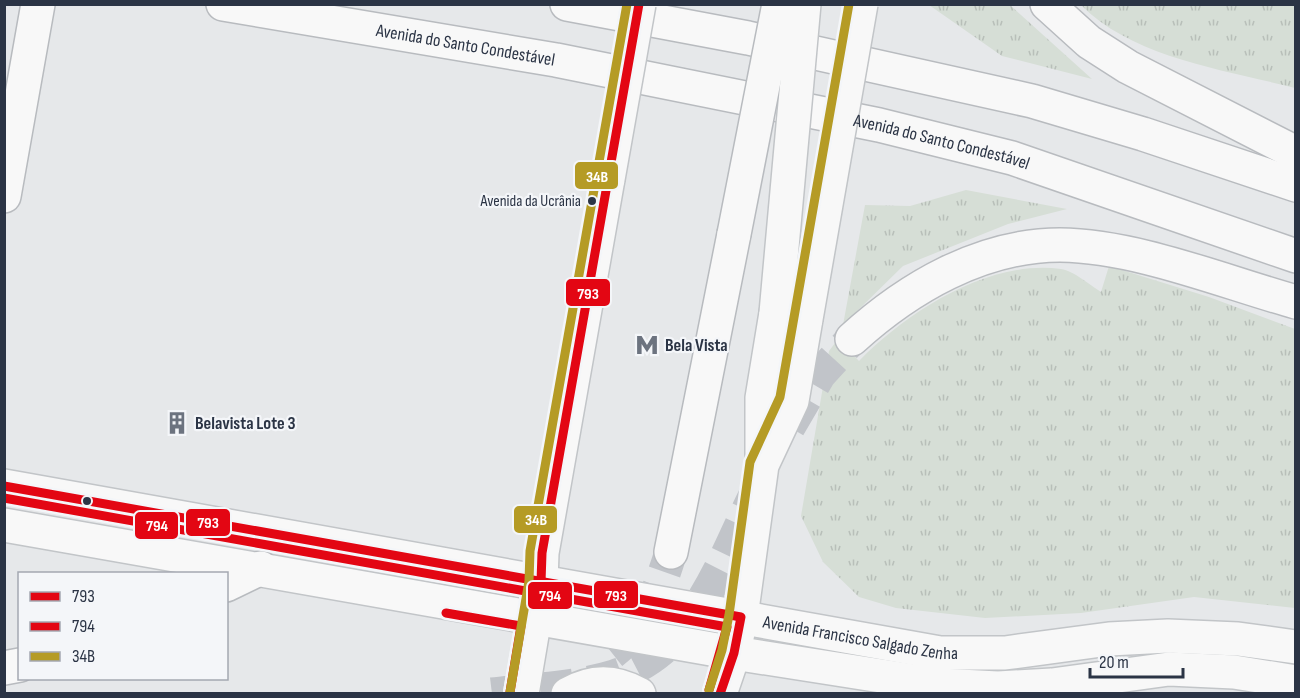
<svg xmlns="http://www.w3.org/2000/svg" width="1300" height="698" font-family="'Sofia Sans Condensed',sans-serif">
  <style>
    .grass { fill: url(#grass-tufts) }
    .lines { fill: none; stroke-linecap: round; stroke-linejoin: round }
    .highway-tunnel { stroke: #c1c4c9; stroke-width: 33; stroke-dasharray: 33 16; stroke-linecap: butt }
    .primary-casing { stroke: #c2c5c8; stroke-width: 36 }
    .highway-casing { stroke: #b8bbbf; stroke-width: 36 }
    .primary { stroke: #f8f8f8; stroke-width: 33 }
    .highway { stroke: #f8f8f8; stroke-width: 33 }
    .primary-bridge-casing { stroke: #c2c5c8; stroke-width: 36; stroke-linecap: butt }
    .highway-bridge-casing { stroke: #b8bbbf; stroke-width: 36; stroke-linecap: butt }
    .primary-bridge { stroke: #f8f8f8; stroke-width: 33 }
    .highway-bridge { stroke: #f8f8f8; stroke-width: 33 }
    .bus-1-casing { stroke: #f4f6f9; stroke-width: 14 }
    .bus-2-casing { stroke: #f4f6f9; stroke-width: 14 }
    .bus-3-casing { stroke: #f4f6f9; stroke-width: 14 }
    .bus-1 { stroke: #e30613; stroke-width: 9 }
    .bus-2 { stroke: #e30613; stroke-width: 9 }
    .bus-3 { stroke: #b59b25; stroke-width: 9 }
    .bus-dot { fill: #2b3445; stroke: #f4f6f9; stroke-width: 2 }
    .labels { text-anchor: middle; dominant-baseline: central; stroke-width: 4.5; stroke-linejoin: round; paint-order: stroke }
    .bus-label { font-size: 16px; fill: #2b3445; stroke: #f4f6f9; text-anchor: end }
    .street-label { font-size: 18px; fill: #2b3445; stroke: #f4f6f9 }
    .poi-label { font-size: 18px; font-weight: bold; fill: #2b3445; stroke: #f4f6f9; text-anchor: start }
    .line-badge { stroke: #f4f6f9; stroke-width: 2 }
    .badge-label { font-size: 16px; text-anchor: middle; font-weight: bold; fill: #fff }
  </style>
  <defs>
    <pattern id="grass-tufts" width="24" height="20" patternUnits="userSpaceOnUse" patternTransform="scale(1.5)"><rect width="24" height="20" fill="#d6ded6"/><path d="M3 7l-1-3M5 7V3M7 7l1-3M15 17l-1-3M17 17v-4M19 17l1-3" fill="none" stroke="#b8bfb9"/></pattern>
  </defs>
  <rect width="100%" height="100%" fill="#e6e8ea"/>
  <g class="grass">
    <polygon points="929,5 1010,5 1092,79 1002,56"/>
    <path d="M1081,5H1295V88C1226,70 1133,58 1081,5Z"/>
    <polygon points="966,190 1067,209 1008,224 903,266 843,325 865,205 910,206"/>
    <path d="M1109,266L1209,297L1295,329V608L1194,597L1081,613L985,618L896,608L859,597L823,562L801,516L829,351L838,339L859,361C907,312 989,259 1061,269C1074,271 1090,285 1101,292Z"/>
  </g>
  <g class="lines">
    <g class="highway-tunnel">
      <polyline points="789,427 820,374 852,339"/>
      <path d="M612,653C645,627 659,591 671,552"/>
      <path d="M492,694C533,689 575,688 614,676C693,652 722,562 755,495"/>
    </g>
    <g class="primary-casing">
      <g id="primary">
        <polyline points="762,454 762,398 776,313"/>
        <path id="s1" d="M4,486L940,653H1005L1109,639L1168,636L1238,639L1296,647"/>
        <polyline points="4,525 734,653 939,685 998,688 1052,685 1169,669 1234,672 1296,682"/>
        <polyline points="522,694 541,582 542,553 608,179"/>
        <path d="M568,694C592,680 616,681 639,694"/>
        <polyline points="720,694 734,653 741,617 762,465 792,401 806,319"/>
      </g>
    </g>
    <g class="highway-casing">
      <g id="highway">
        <path id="s2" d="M223,4L556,60L879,125L1012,158L1296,256"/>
        <polyline points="567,4 748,38 1032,101 1143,134 1296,185"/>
        <polyline points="1047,4 1089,42 1128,67 1296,153"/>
        <polyline points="4,196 38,4"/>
        <path d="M852,339C908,288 981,245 1060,245C1137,246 1221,281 1296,302"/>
        <polyline points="671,552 734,234"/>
        <polyline points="226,585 261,568"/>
        <polyline points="4,668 20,665"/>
      </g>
    </g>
    <use href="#primary" class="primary"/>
    <use href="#highway" class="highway"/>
    <g class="primary-bridge-casing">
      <g id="primary-bridge">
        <polyline points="608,179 639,4"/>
        <polyline points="776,313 804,4"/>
        <polyline points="806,319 861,4"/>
      </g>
    </g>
    <g class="highway-bridge-casing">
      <polyline id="highway-bridge" points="734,234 779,4"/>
    </g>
    <use href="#primary-bridge" class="primary-bridge"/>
    <use href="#highway-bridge" class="highway-bridge"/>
    <g class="bus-1-casing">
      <g id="bus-1">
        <polyline points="4,486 741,617 734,653 720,694"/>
        <polyline points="541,582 542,553 639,4"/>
      </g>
    </g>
    <g class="bus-2-casing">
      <g id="bus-2">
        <polyline points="4,498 727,627 709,690"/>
        <polyline points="446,613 521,626 510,692"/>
      </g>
    </g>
    <g class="bus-3-casing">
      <g id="bus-3">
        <polyline points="709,690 722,650 729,615 750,462 780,397 849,4"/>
        <polyline points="510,692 529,581 530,551 627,4"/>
      </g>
    </g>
    <use href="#bus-1" class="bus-1"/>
    <use href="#bus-2" class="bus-2"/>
    <use href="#bus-3" class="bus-3"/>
  </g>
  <defs>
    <g id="metro-bare" transform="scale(1.8)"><path d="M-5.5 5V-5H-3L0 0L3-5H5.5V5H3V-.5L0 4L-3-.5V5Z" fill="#6c737f" stroke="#f4f6f9" stroke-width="2.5" paint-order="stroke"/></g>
    <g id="building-bare" transform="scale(1.8)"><path d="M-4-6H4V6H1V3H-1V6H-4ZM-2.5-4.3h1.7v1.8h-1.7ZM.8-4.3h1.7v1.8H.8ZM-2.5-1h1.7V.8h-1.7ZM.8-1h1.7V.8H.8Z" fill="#6c737f" stroke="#f4f6f9" stroke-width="2.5" paint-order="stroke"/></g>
  </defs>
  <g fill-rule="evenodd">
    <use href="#metro-bare" x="647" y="345"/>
    <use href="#building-bare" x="177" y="423"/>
  </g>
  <g class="bus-dot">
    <circle cx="592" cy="201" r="5"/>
    <circle cx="87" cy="501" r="5"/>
  </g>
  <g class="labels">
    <g class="bus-label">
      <text x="581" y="201">Avenida da Ucrânia</text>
    </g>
    <g class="street-label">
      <text stroke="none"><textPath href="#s2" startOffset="246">Avenida do Santo Condestável</textPath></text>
      <text stroke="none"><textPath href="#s2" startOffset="732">Avenida do Santo Condestável</textPath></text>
      <text stroke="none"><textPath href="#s1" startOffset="870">Avenida Francisco Salgado Zenha</textPath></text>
    </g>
    <g class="poi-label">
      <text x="665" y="345">Bela Vista</text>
      <text x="195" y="423">Belavista Lote 3</text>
    </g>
  </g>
  <g class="line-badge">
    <rect x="574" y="161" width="45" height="29" rx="6" fill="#b59b25"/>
    <rect x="565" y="278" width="46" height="29" rx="6" fill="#e30613"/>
    <rect x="513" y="505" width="45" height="29" rx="6" fill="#b59b25"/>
    <rect x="185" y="508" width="46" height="29" rx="6" fill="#e30613"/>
    <rect x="134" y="511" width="45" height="29" rx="6" fill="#e30613"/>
    <rect x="593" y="580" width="46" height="29" rx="6" fill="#e30613"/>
    <rect x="527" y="581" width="46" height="29" rx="6" fill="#e30613"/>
  </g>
  <g class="badge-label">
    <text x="597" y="182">34B</text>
    <text x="588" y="299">793</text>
    <text x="536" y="525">34B</text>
    <text x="208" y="528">793</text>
    <text x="157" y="531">794</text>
    <text x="616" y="601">793</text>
    <text x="550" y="601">794</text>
  </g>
  <rect width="1300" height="698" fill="none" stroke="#2b3445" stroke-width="12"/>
  <rect x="18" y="572" width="210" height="108" fill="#f4f6f9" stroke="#a4a8b1" stroke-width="1.5"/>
  <rect x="30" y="592" width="30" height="9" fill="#e30613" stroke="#a4a8b1" stroke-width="1.5"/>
  <text x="72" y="602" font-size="18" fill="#2b3445">793</text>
  <rect x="30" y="622" width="30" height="9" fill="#e30613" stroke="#a4a8b1" stroke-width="1.5"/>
  <text x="72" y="632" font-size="18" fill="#2b3445">794</text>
  <rect x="30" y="652" width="30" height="9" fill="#b59b25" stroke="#a4a8b1" stroke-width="1.5"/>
  <text x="72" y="662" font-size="18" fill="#2b3445">34B</text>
  <path d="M1090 668v9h93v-9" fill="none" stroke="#2b3445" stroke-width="3"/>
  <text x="1099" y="668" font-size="18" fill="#2b3445" stroke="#f4f6f9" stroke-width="4.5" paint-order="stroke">20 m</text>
</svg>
